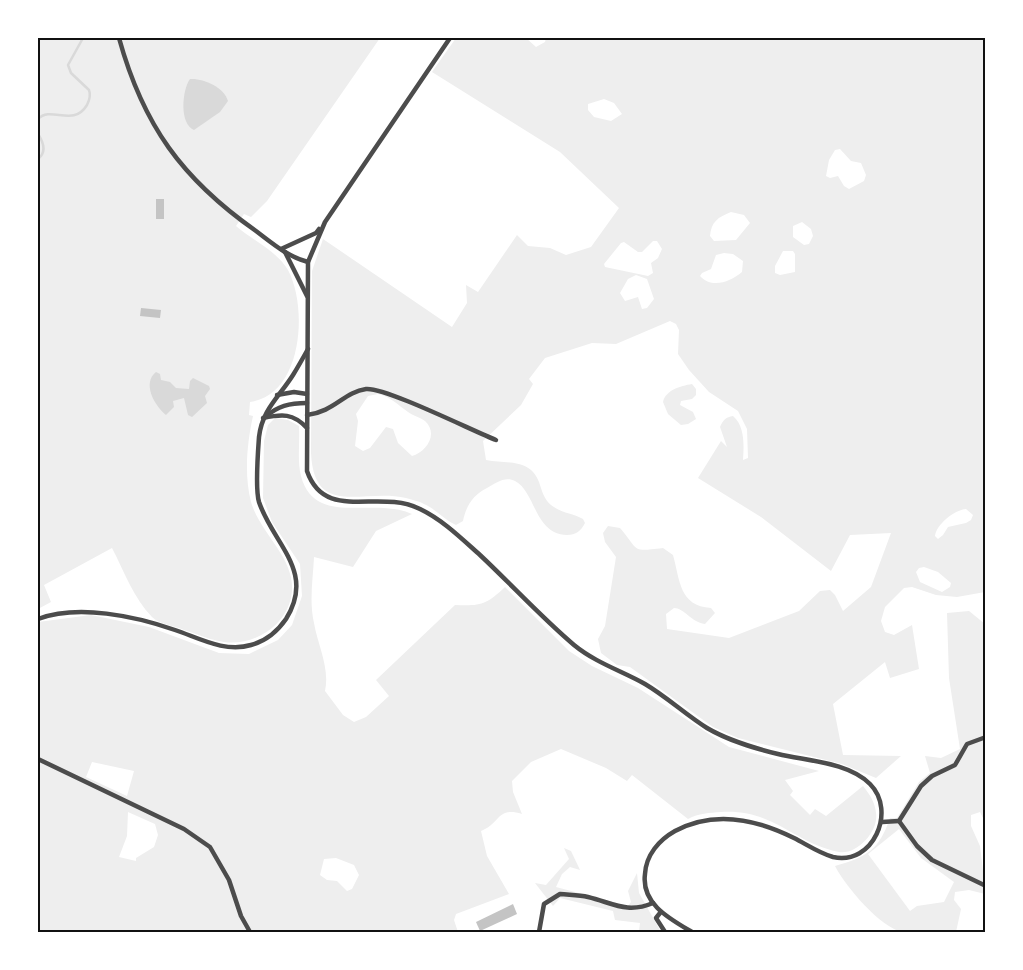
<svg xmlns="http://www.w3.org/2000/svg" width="1023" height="970" font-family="'PT Sans',sans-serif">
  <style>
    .green { fill: #eee; fill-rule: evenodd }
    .water { fill: #d9d9d9 }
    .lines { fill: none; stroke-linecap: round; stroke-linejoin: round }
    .stream { stroke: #d9d9d9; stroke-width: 2.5 }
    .building { fill: #c4c4c4 }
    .minor { stroke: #4c4c4c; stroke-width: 4.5 }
    .neatline { fill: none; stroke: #111; stroke-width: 2 }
  </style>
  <rect width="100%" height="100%" fill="#fff"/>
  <g class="green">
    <path d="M38,38H380L267,201L251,217L244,214L236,226C252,240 277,251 288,270C308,307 303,395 250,402L249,415L253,416C247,443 244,475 251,502C261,536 299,560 291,598C284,628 252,646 224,642C210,640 197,634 184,630C175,626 159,624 152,617C134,599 124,571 112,548L44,585L51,602L38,609Z"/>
    <path d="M456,38H526L536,47L545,42L546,38H985V592L957,597L936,595L912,587L904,588L885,607L881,621L885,632L894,635L912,625L919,669L890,678L885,662L833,704L843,755L901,756L876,778L842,764L738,738L713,727L630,667L617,665L601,653L598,639L605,626L616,557L605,542L603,533L608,526L620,528C640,551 630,552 663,548L673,555C680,580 679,606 711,608L715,613L705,624C691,622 684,608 674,608L666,614L667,629L729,638L799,611L820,591L830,590L835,595L843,611L871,587L891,533L850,535L831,571L761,517L698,478L721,441L727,447L720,427C723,420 726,417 733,416C745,426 744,446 743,460L748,458L747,429L738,411L709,392L689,370L678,354L679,330L676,324L670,321L616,344L592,343L545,358L529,379L533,384L521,405L483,441L486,460C506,464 530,458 539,482C542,491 544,499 551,505C561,513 572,513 583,519L585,523C581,531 576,535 567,535C534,534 536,492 515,481C505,476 496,483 487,488C473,495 466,506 463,521L456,525C444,520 436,509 424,504C419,501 412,500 406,498C363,488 314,519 311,453L312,271L323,239L452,327L467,303L466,285L478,292L517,235L528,246L550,248L566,255L591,247L619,208L560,152L432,72ZM604,99L614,103L622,114L611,121L594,117L588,110V104ZM840,149L851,161L861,163L866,175L864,181L849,189L844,186L838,176L830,178L826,176L829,160L835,150ZM731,212L744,215L750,223L736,240L714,241L710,236C711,222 718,217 731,212ZM802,222L811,229L813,236L809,244L804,245L793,237V226ZM653,241H657L662,249L658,258L651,263L653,273L648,276L605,267L604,264L621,243L624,242L638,252H642ZM783,251H793L795,254V272L780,275L775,273V266ZM724,253L733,254L743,261L742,272C730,282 712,289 700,276L702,273L711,269L716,255ZM636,275L647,279L654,299L647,308L642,309L638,297L625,301L620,293L628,279ZM378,394C391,397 398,405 408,412C413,416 420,417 425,421C439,434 426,452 412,456L398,443L393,429L386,427L370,448L363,451L355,446L358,421L356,414L368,396ZM966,509L973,515L971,520L966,523L948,527L943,535L938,539L935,536C936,525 954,510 966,509ZM924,567L938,572L951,583L950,587L942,592L920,582L916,572L919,568Z"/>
    <path d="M692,384L696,389V395L692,399L681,401L680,405L693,412L696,419L688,424L681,425L668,414L663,402C666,390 680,386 692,384Z"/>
    <path d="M275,418L288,420L299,426C300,442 297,460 301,476C315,528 373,496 412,514L376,531L353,567L314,557C313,579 309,601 314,623C318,646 330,668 325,691L343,715L354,722L366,717L389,696L376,680L455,605C481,606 486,605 505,587L569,651L592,666L638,688L729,747L819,771L785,780L793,791L790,795L810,815L815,809L826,816L863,786C870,795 875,802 876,813C879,831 857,855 839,852C793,843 775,809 721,812C709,813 699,813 688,819L632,775L627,781L606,768L561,749L531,762L512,781L513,792L522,814C497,806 500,824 481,831L487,856L509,894L456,914L454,920L458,932H38V622L91,615L149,627L219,653L249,654L278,640L292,625L302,596L300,564L272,522L263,498L264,441L268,425ZM92,762L134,771L127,796L86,777ZM128,812L155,824L158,835L154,847L136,858V861L119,857L127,836ZM336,858L354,865L359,875L352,889L347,891L337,881L327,880L320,875L324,859Z"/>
    <path d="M969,611L985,624V822L980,812L971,815V826L980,846L983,871H985V894L969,890L955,892L954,900L961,909L956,932C941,932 916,936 902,932C880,927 846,887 835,866C867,857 879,850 890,818H897L919,782L930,773L925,756L941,758L960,749L949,678L947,613ZM899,829L921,858L954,882L944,902L917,906L910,911L868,854Z"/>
    <polygon points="564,848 571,851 580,870 570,867 562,874 556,887 628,906 631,902 628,891 637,873 639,893 661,932 639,931 640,923 615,920 613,911 560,898 553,906 535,883 546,885 569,859"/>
  </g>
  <g class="water">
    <path d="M190,79C203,78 224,87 228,101L220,112L194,130C179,124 182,90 190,79Z"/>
    <path d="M156,372L160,374L161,380L170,382L176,388L189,389L190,381L193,378L209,386L210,389L205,396L207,403L192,417L188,415L184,398L173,401L174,407L166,415C154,405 142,383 156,372Z"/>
  </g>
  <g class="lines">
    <g class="stream">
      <path d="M38,119C51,105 73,128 87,105C90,99 91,95 89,90L71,73L68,65L83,38"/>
      <path d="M38,134C44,143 47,152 38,159"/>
    </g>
  </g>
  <g class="building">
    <rect x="156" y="199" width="8" height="20"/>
    <polygon points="141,308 161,310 160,318 140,316"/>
    <polygon points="513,904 517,914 480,931 476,922"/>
  </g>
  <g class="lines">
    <g class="minor">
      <path d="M119,38C143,125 182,179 256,231C272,243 288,257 308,262"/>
      <path d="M450,38L325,222L308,262L307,471C325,523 378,488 420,509C443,520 462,539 480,555C512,585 541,617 574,645C596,663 622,671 645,684C667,697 686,715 707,728C729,741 754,748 778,754C807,761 848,762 870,784C897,811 873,866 833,857C819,853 806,844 794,838C756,819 714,810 675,831C659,840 646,855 645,874C641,904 670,919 692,932"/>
      <polyline points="281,249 316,233 319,229"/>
      <polyline points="285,252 307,296"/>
      <polyline points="277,395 294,392 307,394"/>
      <path d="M307,415C334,412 344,392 366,389C385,387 473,431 496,440"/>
      <path d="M265,417C278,406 289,403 307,403"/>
      <path d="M263,418C282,414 293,413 307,428"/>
      <path d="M38,619C78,604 135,616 175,630C199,638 225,653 251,645C266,641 277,632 286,619C316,571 273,544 259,502C255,489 258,451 259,437C262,410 279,397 293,375C298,367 303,358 308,349"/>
      <polyline points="986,737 967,744 955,765 932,776 921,786 899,821 917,846 932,860 986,886"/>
      <polyline points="38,759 184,829 210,847 229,880 241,916 250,932"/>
      <polyline points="882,822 899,821"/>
      <polyline points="660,913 656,918 665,932"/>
      <path d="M539,932L544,904L560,894C569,895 579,895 588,897C613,903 627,914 653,903"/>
    </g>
  </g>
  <rect width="1023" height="970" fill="none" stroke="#ffffff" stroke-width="78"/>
  <rect x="39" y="39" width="945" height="892" class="neatline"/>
</svg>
